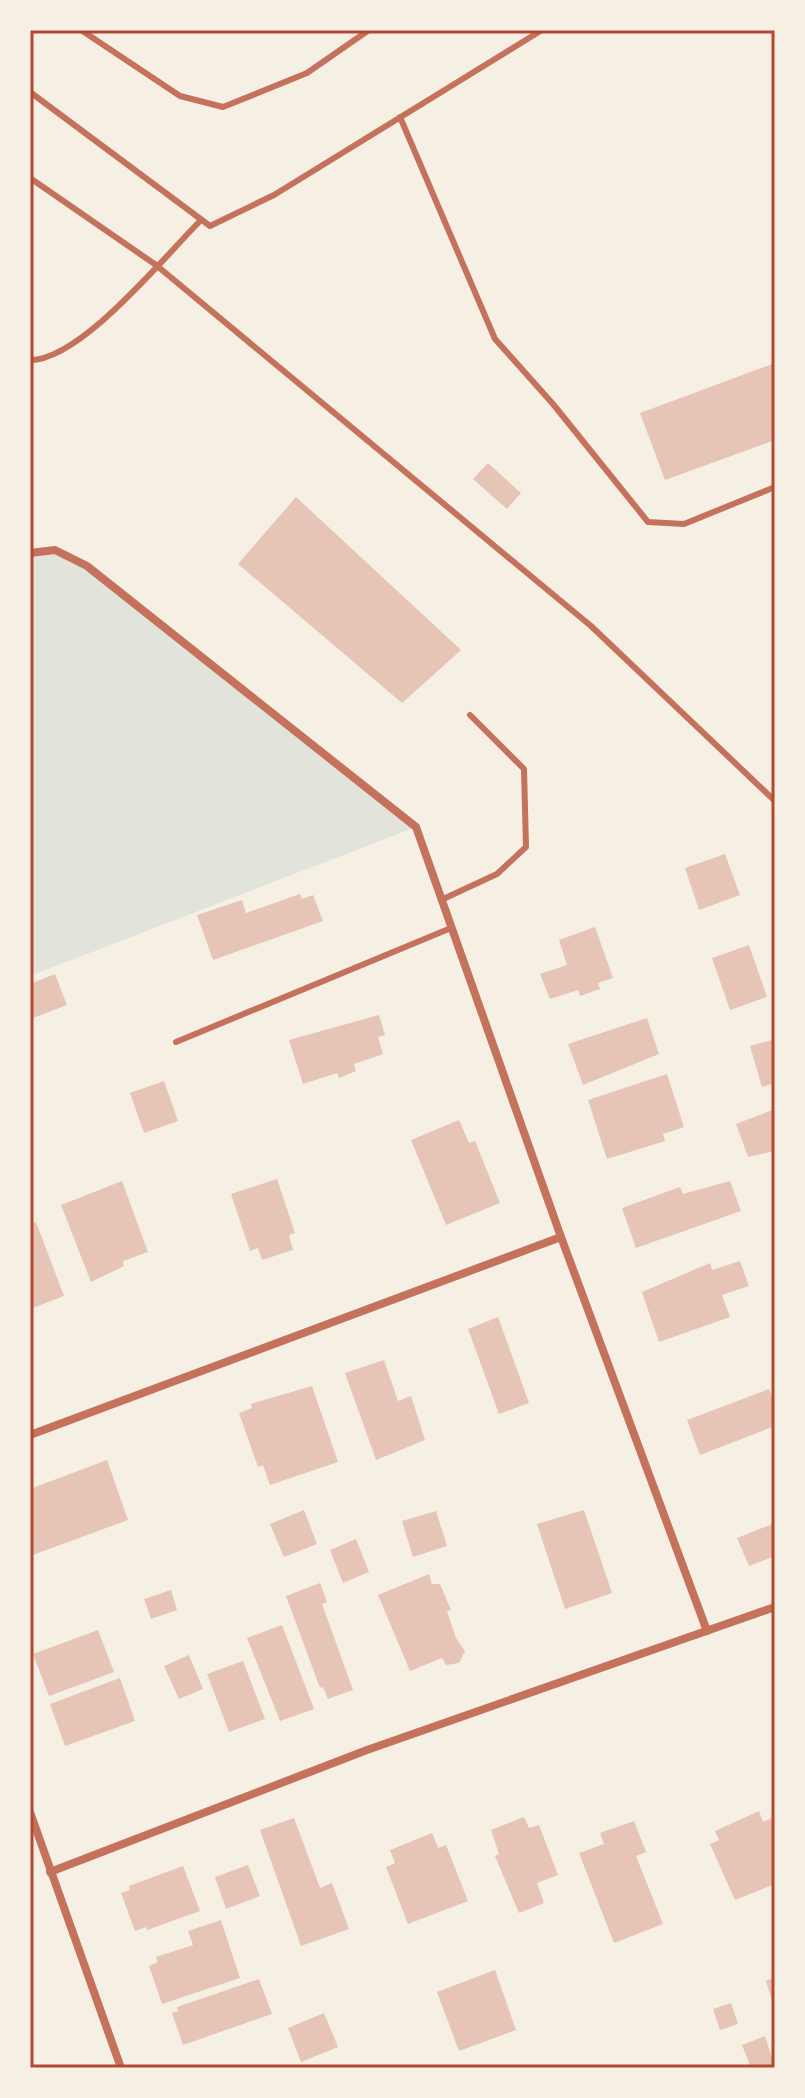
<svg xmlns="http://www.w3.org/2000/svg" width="805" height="2098" font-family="Mulish,sans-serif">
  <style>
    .green { fill: #e2e4dc }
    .building { fill: #e6c5b7 }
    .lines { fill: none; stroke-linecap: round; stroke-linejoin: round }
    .service { stroke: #c5725c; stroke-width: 6 }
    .minor { stroke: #c5725c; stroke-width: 8 }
    .neatline { fill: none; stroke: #b5482f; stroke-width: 3 }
  </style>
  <rect width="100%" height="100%" fill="#f6efe4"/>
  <polygon class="green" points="55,550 87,566 416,827 30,976 30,553"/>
  <g class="building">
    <polygon points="775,363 775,440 665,480 640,413"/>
    <polygon points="488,463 521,493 507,509 473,479"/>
    <polygon points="296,497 461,650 402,703 238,564"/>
    <polygon points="725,854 740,895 699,910 685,868"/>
    <polygon points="300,894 302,899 313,895 323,921 213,960 197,915 242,900 246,913"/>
    <polygon points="595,927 613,978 598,983 600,989 580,996 578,990 550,999 540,974 567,965 559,940"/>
    <polygon points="749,945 767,997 730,1010 712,958"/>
    <polygon points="55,974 67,1005 33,1018 30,984"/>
    <polygon points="379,1015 385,1035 378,1037 383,1054 354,1064 356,1071 339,1078 337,1073 303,1084 289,1040"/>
    <polygon points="647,1018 659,1054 583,1085 568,1044"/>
    <polygon points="775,1039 775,1083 762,1087 750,1046"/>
    <polygon points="667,1074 684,1127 663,1134 665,1141 607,1159 588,1100"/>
    <polygon points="164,1081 178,1121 144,1133 130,1093"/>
    <polygon points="775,1109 775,1151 748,1157 736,1124"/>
    <polygon points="459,1120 469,1143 475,1141 500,1203 446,1225 411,1140"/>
    <polygon points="277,1179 295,1233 289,1235 293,1250 262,1260 258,1248 250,1251 231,1194"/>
    <polygon points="122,1181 148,1252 123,1261 124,1266 91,1282 61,1205"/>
    <polygon points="730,1181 741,1211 636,1248 622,1208 680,1187 683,1194"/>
    <polygon points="36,1222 64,1296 30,1309 30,1224"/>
    <polygon points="740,1261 749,1286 722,1295 730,1317 659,1342 642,1292 710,1263 712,1270"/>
    <polygon points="498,1317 529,1403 499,1414 468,1329"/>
    <polygon points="384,1360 398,1401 411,1396 425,1440 376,1460 345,1373"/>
    <polygon points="312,1386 338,1462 270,1485 263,1465 258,1467 239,1413 252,1408 251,1404"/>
    <polygon points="769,1389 775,1404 775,1426 700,1455 687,1420"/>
    <polygon points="107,1460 128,1520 30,1556 30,1489"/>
    <polygon points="304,1510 317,1544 284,1557 270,1524"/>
    <polygon points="584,1510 612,1593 565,1609 537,1524"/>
    <polygon points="436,1511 447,1546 413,1557 402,1521"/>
    <polygon points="775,1523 775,1556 749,1566 737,1538"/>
    <polygon points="356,1539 369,1572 343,1583 330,1550"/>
    <polygon points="429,1574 432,1584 440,1584 451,1610 447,1611 456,1638 465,1651 459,1663 446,1665 442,1658 410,1671 378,1595"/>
    <polygon points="320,1583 327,1602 322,1604 353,1690 328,1699 323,1687 320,1688 286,1596"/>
    <polygon points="171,1590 177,1610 151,1619 144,1599"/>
    <polygon points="282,1625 314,1709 280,1721 247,1638"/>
    <polygon points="98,1630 114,1672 49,1696 33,1654"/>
    <polygon points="189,1655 203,1689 179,1699 164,1666"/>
    <polygon points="243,1661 265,1719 229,1732 207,1674"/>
    <polygon points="120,1678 135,1721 65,1746 50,1704"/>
    <polygon points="759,1811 763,1822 771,1818 775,1827 775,1884 735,1900 710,1844 719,1840 715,1831"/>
    <polygon points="524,1817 529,1828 539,1825 558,1875 537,1883 544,1903 519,1913 495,1856 499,1854 491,1830"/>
    <polygon points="294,1818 320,1888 332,1883 349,1929 301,1946 260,1830"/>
    <polygon points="634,1821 646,1852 636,1856 663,1924 614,1943 579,1853 604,1844 600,1833"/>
    <polygon points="432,1833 438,1848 446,1845 468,1901 408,1924 386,1867 395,1863 390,1850"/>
    <polygon points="248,1865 260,1896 226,1909 215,1877"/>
    <polygon points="183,1866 200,1911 147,1930 146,1927 135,1931 121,1893 130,1890 129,1886"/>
    <polygon points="221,1920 240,1978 162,2004 149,1966 158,1962 156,1957 193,1945 188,1931"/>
    <polygon points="495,1970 516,2030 459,2051 437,1992"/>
    <polygon points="775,1977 775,2007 774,2007 766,1981"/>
    <polygon points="259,1979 272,2014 183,2045 172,2013 178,2011 177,2007"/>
    <polygon points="731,2003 738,2024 720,2030 713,2009"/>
    <polygon points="324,2013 338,2047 301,2062 288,2028"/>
    <polygon points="765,2036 775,2068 751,2068 742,2045"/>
  </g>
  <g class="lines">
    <g class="service">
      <polyline points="81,30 180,96 223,107 307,73 369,30"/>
      <polyline points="30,92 210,226 274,195 542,30"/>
      <polyline points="400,117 495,339 553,404 648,522 684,524 775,487"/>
      <polyline points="30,178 156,265 591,626 775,801"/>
      <path d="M30,360C81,360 164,257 201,220"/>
      <polyline points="441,900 497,874 526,847 524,769 470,715"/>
      <polyline points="176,1042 451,928"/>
    </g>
    <g class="minor">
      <polyline points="30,553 55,550 87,566 416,827 561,1237 707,1631"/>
      <polyline points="30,1435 561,1237"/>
      <polyline points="30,1812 121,2068"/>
      <polyline points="50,1872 367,1750 775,1607"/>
    </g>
  </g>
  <rect width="805" height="2098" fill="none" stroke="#f6efe4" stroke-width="64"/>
  <rect x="32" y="32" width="741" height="2034" class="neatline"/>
</svg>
